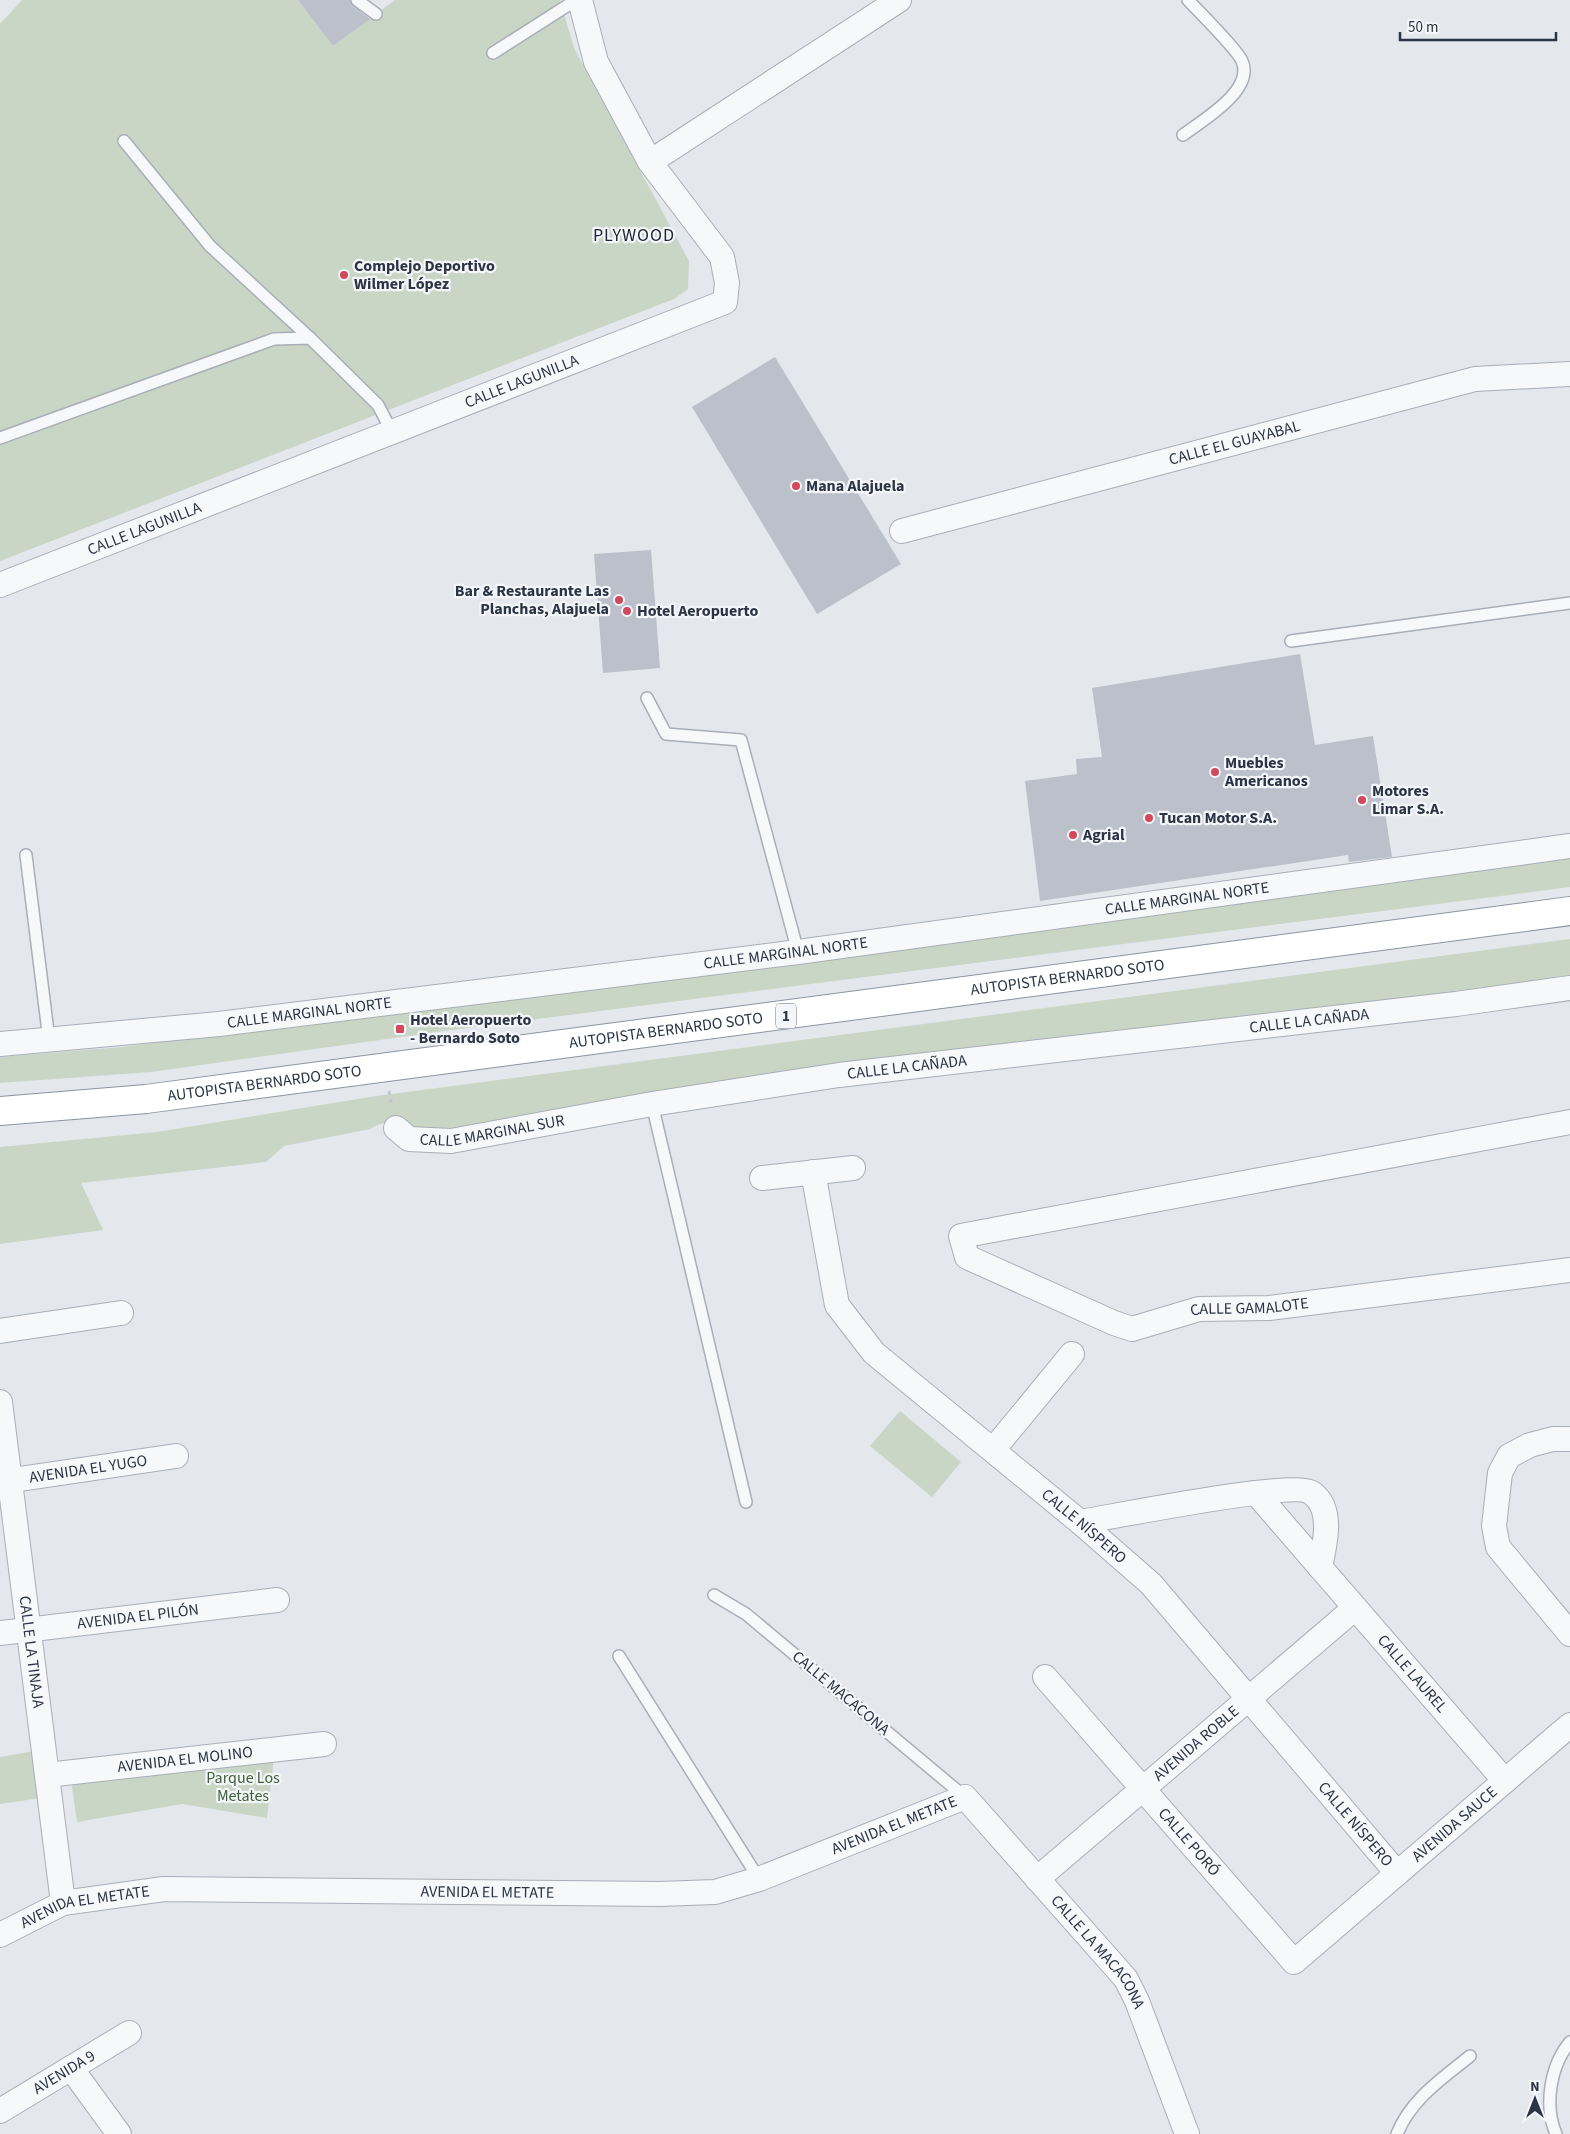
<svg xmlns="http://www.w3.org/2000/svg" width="1570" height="2134" font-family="'Source Sans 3',sans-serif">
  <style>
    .green { fill: #c9d6c5 }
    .building { fill: #bbc0ca }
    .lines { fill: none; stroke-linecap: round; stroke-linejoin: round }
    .lane-casing { stroke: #a9aeb7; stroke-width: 14 }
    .street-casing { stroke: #a9aeb7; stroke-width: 26 }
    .highway-casing { stroke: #8b94a3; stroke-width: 30 }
    .path { stroke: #c2c5cb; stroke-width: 3; stroke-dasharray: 4 4; stroke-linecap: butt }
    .lane { stroke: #f7f8fa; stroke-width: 11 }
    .street { stroke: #f7f8fa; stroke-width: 24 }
    .highway { stroke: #fff; stroke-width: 28 }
    .poi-dot { fill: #d1495b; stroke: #f4f6f9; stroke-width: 2 }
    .labels { text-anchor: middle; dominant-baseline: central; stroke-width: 4.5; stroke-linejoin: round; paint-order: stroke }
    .shield { fill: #f4f6f9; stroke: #676e7b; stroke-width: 1 }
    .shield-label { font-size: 15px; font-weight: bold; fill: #2b3445 }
    .poi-label { font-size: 16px; font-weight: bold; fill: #2b3445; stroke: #f4f6f9; text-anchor: start }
    .street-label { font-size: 16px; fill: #2b3445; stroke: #f4f6f9 }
    .park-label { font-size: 16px; fill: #3f6138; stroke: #f4f6f9 }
    .neighbourhood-label { font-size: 18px; letter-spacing: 1px; fill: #1d2536; stroke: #f4f6f9 }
  </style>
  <rect width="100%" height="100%" fill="#e4e7ec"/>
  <g class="green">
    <polygon points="22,0 298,0 333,46 395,0 560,0 574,48 689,261 688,289 674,299 0,561 0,24"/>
    <polygon points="1570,857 1570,887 444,1031 151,1072 0,1083 0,1057 122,1047"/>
    <path d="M1570,939V980L424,1135C404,1125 391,1116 370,1129L284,1146L266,1162L81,1183L103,1230L0,1244V1147L157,1132L376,1096Z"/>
    <polygon points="900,1411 961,1462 932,1497 870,1446"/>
    <polygon points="34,1751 41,1798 0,1804 0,1757"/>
    <polygon points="274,1757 267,1818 182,1804 77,1822 71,1780"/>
  </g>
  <g class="building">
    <polygon points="298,0 350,0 353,6 370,19 333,46"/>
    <polygon points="775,357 901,564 817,614 692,407"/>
    <polygon points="651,550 660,668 603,673 594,554"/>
    <polygon points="1300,654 1315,745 1373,736 1392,857 1349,862 1348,855 1040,901 1025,781 1077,774 1076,759 1102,757 1092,688"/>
  </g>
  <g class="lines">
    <g class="lane-casing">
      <g id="lane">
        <polyline points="357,0 376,14"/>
        <polyline points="493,53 576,0"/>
        <path d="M1183,135C1203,120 1255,90 1242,61C1237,49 1199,12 1188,0"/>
        <polyline points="124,141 210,246 310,338"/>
        <polyline points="0,438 274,339 310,338 378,405 392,432"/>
        <polyline points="1291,641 1570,603"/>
        <polyline points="647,698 666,734 741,740 798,952"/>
        <polyline points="26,855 49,1040"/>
        <polyline points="652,1104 746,1502"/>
        <polyline points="714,1595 746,1614 965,1797"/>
        <polyline points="619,1656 759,1879"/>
        <path d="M1397,2134C1411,2099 1442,2079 1470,2056"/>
        <path d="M1556,2134C1544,2106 1550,2066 1570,2042"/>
      </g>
    </g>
    <g class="street-casing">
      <g id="street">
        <polyline points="650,162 899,0"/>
        <path id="s1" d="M902,531L1475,379L1570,374"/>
        <path id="s2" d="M0,585L725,302L727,283L722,257L650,162L596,62L580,0"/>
        <path id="s3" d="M0,1044L219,1024L798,952L1570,846"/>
        <path id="s4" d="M1570,1122L961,1236L967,1257L1114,1323L1132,1329L1199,1309L1269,1308L1570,1270"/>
        <path id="s5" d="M396,1128L409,1139L451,1141L652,1104L839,1075L1456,1004L1570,988"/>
        <path id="s6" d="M813,1172L837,1305L874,1353L1080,1522L1151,1584L1397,1873"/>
        <polyline points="762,1178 853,1168"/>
        <polyline points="0,1331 121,1313"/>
        <path id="s7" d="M0,1402L63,1903"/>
        <polyline points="1570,1439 1553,1439 1530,1445 1509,1456 1500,1473 1494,1526 1498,1547 1570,1634"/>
        <polyline points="993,1450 1072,1354"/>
        <path id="s8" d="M0,1482L176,1456"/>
        <path id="s9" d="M1256,1493L1505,1781"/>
        <path d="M1080,1522C1112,1517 1294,1480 1312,1493C1334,1509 1325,1544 1320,1567"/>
        <path id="s10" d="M0,1633L277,1600"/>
        <path id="s11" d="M1045,1677L1294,1962L1570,1725"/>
        <path id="s12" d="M47,1775L324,1744"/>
        <path id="s13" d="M1037,1879L1355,1608"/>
        <path id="s14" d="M0,1935L63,1903L164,1889L660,1894L715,1892L759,1879L965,1797L1126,1979L1137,2001L1187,2134"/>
        <polyline points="71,2068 119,2134"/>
        <path id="s15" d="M0,2111L129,2033"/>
      </g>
    </g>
    <g class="highway-casing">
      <g id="highway">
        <path id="s16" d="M0,1111L146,1099L1570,911"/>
      </g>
    </g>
    <polyline class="path" points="389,1091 392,1107"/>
    <use href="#lane" class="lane"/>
    <use href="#street" class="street"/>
    <use href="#highway" class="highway"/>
  </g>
  <g class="poi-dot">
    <circle cx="344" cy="275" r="5"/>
    <circle cx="796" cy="486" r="5"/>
    <circle cx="619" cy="600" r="5"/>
    <circle cx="627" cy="611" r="5"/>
    <circle cx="1215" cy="772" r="5"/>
    <circle cx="1362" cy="800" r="5"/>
    <circle cx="1149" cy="818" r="5"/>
    <circle cx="1073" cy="835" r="5"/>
    <rect x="395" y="1024" width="10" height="10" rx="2.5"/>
  </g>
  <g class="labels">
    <rect class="shield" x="776" y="1003.5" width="20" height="25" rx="4"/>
    <g class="shield-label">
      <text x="786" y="1016">1</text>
    </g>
    <g class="poi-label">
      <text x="354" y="266">Complejo Deportivo<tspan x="354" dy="18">Wilmer López</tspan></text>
      <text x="806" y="486">Mana Alajuela</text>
      <text x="609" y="591" text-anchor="end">Bar &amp; Restaurante Las<tspan x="609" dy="18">Planchas, Alajuela</tspan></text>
      <text x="637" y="611">Hotel Aeropuerto</text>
      <text x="1225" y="763">Muebles<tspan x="1225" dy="18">Americanos</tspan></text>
      <text x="1372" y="791">Motores<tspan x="1372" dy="18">Limar S.A.</tspan></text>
      <text x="1159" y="818">Tucan Motor S.A.</text>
      <text x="1083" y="835">Agrial</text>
      <text x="410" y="1020">Hotel Aeropuerto<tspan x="410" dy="18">- Bernardo Soto</tspan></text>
    </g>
    <g class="street-label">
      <text stroke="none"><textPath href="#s2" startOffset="560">CALLE LAGUNILLA</textPath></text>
      <text stroke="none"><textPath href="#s1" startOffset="344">CALLE EL GUAYABAL</textPath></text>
      <text stroke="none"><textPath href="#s2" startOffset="155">CALLE LAGUNILLA</textPath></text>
      <text stroke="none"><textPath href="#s3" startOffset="1196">CALLE MARGINAL NORTE</textPath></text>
      <text stroke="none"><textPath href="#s3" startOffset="791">CALLE MARGINAL NORTE</textPath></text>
      <text stroke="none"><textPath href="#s16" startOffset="1076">AUTOPISTA BERNARDO SOTO</textPath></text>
      <text stroke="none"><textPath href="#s3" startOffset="311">CALLE MARGINAL NORTE</textPath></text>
      <text stroke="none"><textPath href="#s5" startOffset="926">CALLE LA CAÑADA</textPath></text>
      <text stroke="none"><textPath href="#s16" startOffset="671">AUTOPISTA BERNARDO SOTO</textPath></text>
      <text stroke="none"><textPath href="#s5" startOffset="521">CALLE LA CAÑADA</textPath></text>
      <text stroke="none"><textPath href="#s16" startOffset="266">AUTOPISTA BERNARDO SOTO</textPath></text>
      <text stroke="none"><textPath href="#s5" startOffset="101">CALLE MARGINAL SUR</textPath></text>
      <text stroke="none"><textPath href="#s4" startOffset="942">CALLE GAMALOTE</textPath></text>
      <text stroke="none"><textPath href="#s8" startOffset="89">AVENIDA EL YUGO</textPath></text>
      <text stroke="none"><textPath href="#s6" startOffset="468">CALLE NÍSPERO</textPath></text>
      <text stroke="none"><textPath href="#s10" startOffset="139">AVENIDA EL PILÓN</textPath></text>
      <text stroke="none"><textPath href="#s7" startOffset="252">CALLE LA TINAJA</textPath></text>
      <text stroke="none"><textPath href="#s9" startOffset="239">CALLE LAUREL</textPath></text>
      <text transform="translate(841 1693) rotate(40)">CALLE MACACONA</text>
      <text stroke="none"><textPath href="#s13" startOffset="209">AVENIDA ROBLE</textPath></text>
      <text stroke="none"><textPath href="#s12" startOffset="139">AVENIDA EL MOLINO</textPath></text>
      <text stroke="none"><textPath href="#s11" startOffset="590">AVENIDA SAUCE</textPath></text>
      <text stroke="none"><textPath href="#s14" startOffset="915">AVENIDA EL METATE</textPath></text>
      <text stroke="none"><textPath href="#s6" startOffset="872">CALLE NÍSPERO</textPath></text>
      <text stroke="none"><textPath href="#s11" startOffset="219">CALLE PORÓ</textPath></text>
      <text stroke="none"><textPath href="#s14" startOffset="496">AVENIDA EL METATE</textPath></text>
      <text stroke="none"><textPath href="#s14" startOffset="91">AVENIDA EL METATE</textPath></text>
      <text stroke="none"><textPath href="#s14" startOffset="1196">CALLE LA MACACONA</textPath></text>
      <text stroke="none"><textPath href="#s15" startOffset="75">AVENIDA 9</textPath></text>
    </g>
    <g class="park-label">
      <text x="243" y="1778">Parque Los<tspan x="243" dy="18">Metates</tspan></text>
    </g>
    <g class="neighbourhood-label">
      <text x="634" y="235">PLYWOOD</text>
    </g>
  </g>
  <g transform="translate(1535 2099)" stroke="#f4f6f9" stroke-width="4" paint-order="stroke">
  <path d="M0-4L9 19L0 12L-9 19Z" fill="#2b3445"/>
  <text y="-8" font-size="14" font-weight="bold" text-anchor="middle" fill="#2b3445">N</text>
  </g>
  <path d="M1400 32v8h156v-8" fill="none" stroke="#2b3445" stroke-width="2.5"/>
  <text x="1408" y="32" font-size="15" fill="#2b3445" stroke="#f4f6f9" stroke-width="4" paint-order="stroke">50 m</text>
</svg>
